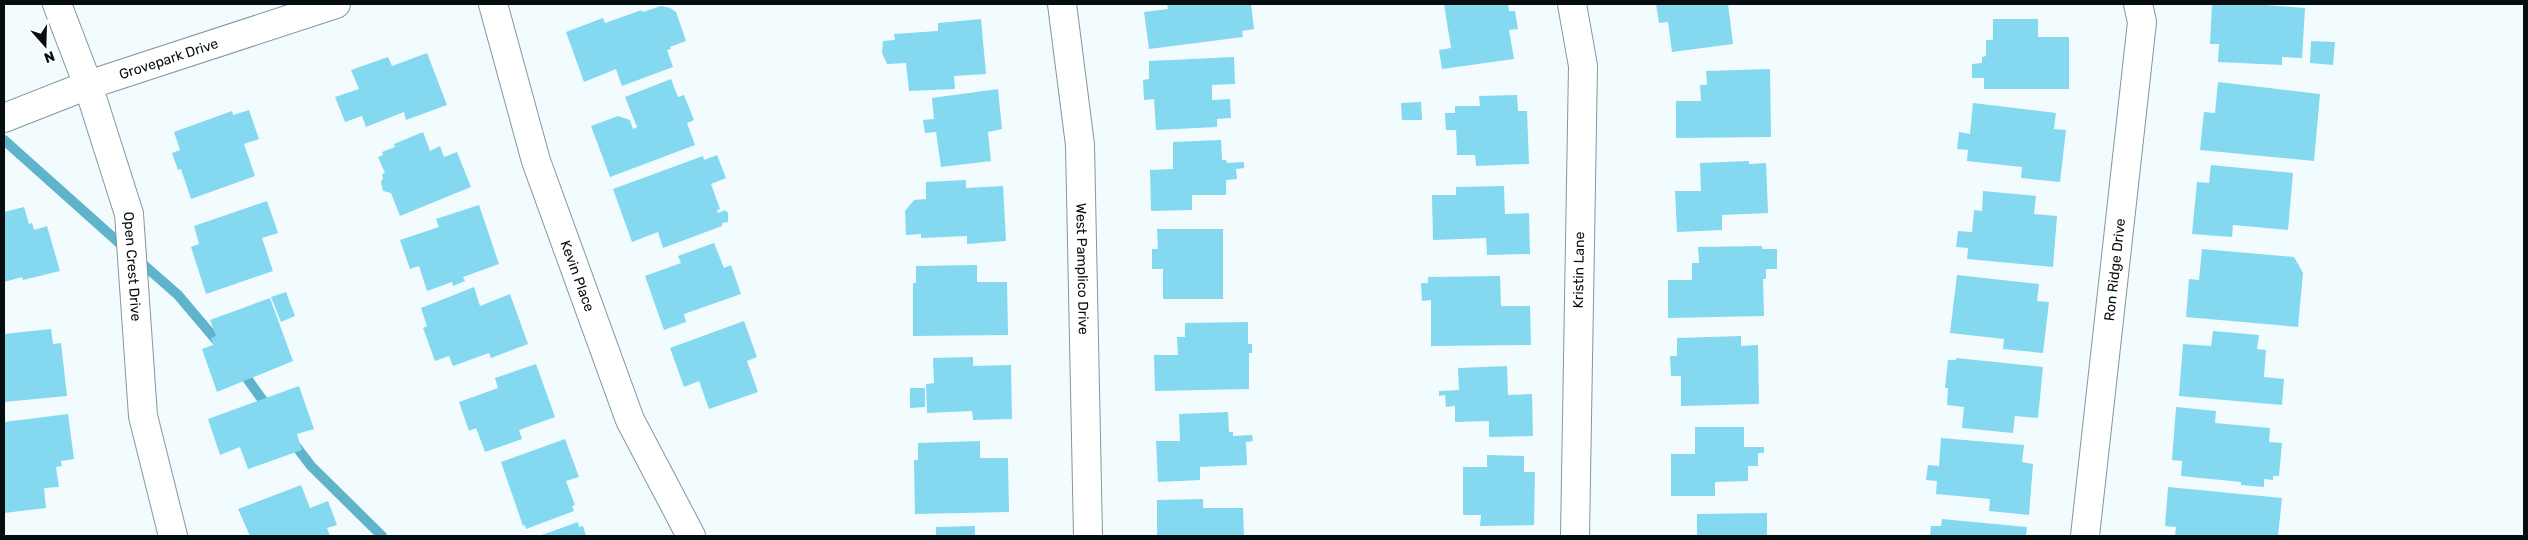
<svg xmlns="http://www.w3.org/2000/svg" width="2528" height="540" font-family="Rubik,sans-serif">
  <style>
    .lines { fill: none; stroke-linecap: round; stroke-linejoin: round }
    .stream { stroke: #5fb3ca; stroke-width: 10 }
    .building { fill: #84d8ef }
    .minor-casing { stroke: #81989f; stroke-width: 30 }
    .tertiary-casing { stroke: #81989f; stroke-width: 30 }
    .minor { stroke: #fff; stroke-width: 28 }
    .tertiary { stroke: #fff; stroke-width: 28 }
    .labels { text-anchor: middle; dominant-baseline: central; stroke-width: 4.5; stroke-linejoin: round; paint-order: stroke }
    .street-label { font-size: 14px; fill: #060e11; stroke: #fff }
  </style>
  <rect width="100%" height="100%" fill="#f2fcff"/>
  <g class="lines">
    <g class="stream">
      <polyline points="4,140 126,249"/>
      <polyline points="137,259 178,295 222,347"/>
      <polyline points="241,370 269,409"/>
      <polyline points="292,441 311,466 382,536"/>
    </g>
  </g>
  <g class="building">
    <polygon points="1167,4 1251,4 1254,29 1242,31 1243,37 1149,49 1144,12 1168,9"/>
    <polygon points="1444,4 1508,4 1509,11 1515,11 1518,29 1509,30 1514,59 1442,69 1439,50 1451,48"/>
    <polygon points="1656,4 1728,4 1733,44 1672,52 1668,22 1659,23"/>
    <polygon points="2212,4 2251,4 2305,8 2302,58 2282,57 2282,65 2218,62 2219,44 2210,44"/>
    <polygon points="661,6 670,8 676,12 686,41 670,47 671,49 667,50 673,67 622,86 616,69 584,82 566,32 603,18 605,23 642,10 643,12"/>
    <polygon points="981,19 986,74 954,76 955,89 909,91 906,63 887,64 882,53 883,41 895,40 894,34 938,31 938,23"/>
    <polygon points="1993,19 2038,19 2038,37 2069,37 2069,89 1984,89 1984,78 1972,78 1972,64 1982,63 1982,57 1986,56 1986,40 1993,40"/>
    <polygon points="2311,41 2335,42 2333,65 2310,63"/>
    <polygon points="427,53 447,105 406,120 404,112 366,127 362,116 345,122 335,97 359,89 351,70 388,57 392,66"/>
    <polygon points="1234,57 1235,84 1212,85 1212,100 1230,99 1231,118 1217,119 1217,127 1156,130 1154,99 1144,100 1143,80 1149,79 1149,61"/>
    <polygon points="1770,69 1771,137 1676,138 1676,101 1701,101 1700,85 1707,85 1706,71"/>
    <polygon points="671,79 678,97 684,95 694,120 687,123 695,145 610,177 591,126 618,116 630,120 633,129 637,127 625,97"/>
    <polygon points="2218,82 2320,94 2314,161 2200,150 2204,112 2215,113"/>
    <polygon points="998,89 1002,129 988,132 991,161 941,167 936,132 925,133 923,120 934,119 932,98"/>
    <polygon points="1517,95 1518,111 1527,111 1529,164 1476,166 1475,155 1457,155 1456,130 1446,130 1445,113 1455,113 1455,106 1480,106 1479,96"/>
    <polygon points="1421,102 1422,120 1402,120 1401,103"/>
    <polygon points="1973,103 2056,113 2054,129 2066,130 2060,182 2021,178 2022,167 1967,161 1968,150 1957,149 1959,132 1970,134"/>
    <polygon points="249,110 259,139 244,144 255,176 191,199 181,169 178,170 172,153 180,150 174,132 232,111 233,115"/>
    <polygon points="423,132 430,151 440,146 444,157 457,152 471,187 400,216 391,193 383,191 381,182 383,178 382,174 385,173 378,157 383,155 382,152 395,147 394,144"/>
    <polygon points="1221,140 1222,160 1226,160 1227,163 1244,162 1244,168 1236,169 1237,179 1226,180 1226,195 1192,195 1192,210 1151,211 1150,170 1173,169 1173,142"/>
    <polygon points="717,155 726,178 711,184 720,209 717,210 718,213 725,210 728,213 728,222 722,223 722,226 663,248 658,232 632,242 613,189 703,156 704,160"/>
    <polygon points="1749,161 1749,164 1766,163 1768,213 1722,215 1722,230 1677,232 1675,191 1701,191 1700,163"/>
    <polygon points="2211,165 2293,173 2288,230 2233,225 2232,237 2192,234 2197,182 2209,183"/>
    <polygon points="966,180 966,188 1003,186 1006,241 967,244 967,236 921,238 921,234 906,235 905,211 914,200 926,199 926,182"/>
    <polygon points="1504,186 1505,214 1529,213 1530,254 1487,255 1486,238 1433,240 1432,195 1456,195 1456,187"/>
    <polygon points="1983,191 2036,196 2034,214 2057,216 2053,267 1967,259 1968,248 1956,247 1958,231 1972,232 1974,210 1982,211"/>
    <polygon points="267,201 278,233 262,238 273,271 206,294 191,247 199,244 194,226"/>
    <polygon points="479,205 499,264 463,277 465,281 453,286 452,282 427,291 419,266 410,269 400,240 439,227 436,219"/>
    <polygon points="24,207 29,224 32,223 34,230 47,226 60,271 23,280 22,277 4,282 4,212"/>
    <polygon points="1157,229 1223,229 1223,299 1163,299 1163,269 1152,269 1152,249 1158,249"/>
    <polygon points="714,243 724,268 731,265 741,294 684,314 686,322 664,330 645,276 681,263 678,256"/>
    <polygon points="1762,246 1762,249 1777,249 1777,269 1766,269 1766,279 1763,279 1764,316 1668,318 1668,280 1692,280 1692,263 1699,263 1698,247"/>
    <polygon points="2202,249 2294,257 2303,273 2298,327 2186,317 2189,279 2199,280"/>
    <polygon points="977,265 977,282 1007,282 1008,335 913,336 913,283 916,283 916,266"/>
    <polygon points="1957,275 2039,284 2037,301 2049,302 2043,353 2003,349 2004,339 1950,333"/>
    <polygon points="1500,276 1501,306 1530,306 1531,345 1431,346 1431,300 1422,301 1421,283 1428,283 1428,277"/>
    <polygon points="474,287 480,306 510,294 528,344 491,358 489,353 453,366 449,356 435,361 423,328 427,326 421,308"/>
    <polygon points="286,292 295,316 281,322 271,297"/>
    <polygon points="270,298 293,361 217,392 202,349 213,345 211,338 216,336 210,320"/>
    <polygon points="744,321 757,357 747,361 758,392 709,409 699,381 684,387 670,348"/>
    <polygon points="1248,322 1248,344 1252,344 1252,353 1249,353 1249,389 1155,391 1154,355 1178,355 1177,337 1185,337 1185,323"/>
    <polygon points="51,329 53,344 61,343 67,396 4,402 4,334"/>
    <polygon points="2213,331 2259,335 2257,349 2266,350 2264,377 2284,379 2282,405 2179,396 2183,344 2211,346"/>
    <polygon points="1741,336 1741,346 1758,345 1759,404 1681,406 1681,376 1671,376 1670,356 1677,356 1677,338"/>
    <polygon points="973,357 973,366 1011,365 1012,419 973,420 972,411 927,413 926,384 934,383 933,358"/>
    <polygon points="1956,358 2043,367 2038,418 2015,416 2013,433 1962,428 1964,407 1947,405 1948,388 1945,388 1948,360 1956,360"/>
    <polygon points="536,364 555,417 519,430 522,439 485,452 476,428 469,431 459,402 498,388 495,378"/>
    <polygon points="1507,366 1508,395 1532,394 1533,436 1489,437 1489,421 1455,422 1455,406 1446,407 1445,395 1439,396 1439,391 1459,390 1458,368"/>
    <polygon points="299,386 314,429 297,434 302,450 248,469 240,447 220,455 208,419"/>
    <polygon points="910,388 925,388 925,407 910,408"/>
    <polygon points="2176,407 2216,411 2215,423 2270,428 2269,442 2282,443 2279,476 2273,476 2273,480 2264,479 2264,487 2241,485 2241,482 2181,476 2182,461 2172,460"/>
    <polygon points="1228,412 1229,432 1233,432 1233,436 1252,435 1253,441 1246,442 1247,465 1200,467 1200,480 1158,482 1156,441 1180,441 1179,414"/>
    <polygon points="68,414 74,459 61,461 62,466 56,467 59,487 44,488 46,508 4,513 4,422"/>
    <polygon points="1695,427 1744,427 1744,447 1764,447 1764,453 1758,453 1758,466 1748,466 1748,481 1715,482 1715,496 1671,496 1671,454 1695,454"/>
    <polygon points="1941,438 2024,445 2022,462 2033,464 2029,515 1989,511 1990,499 1936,494 1937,481 1926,480 1928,465 1939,466"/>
    <polygon points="565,439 579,477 566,481 575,505 572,506 574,511 526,529 525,525 523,526 501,462"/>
    <polygon points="980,441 980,458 1008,458 1009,512 915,514 914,460 918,460 918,443"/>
    <polygon points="1487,455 1524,456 1524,472 1535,472 1534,525 1480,526 1481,515 1463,515 1463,467 1487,467"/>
    <polygon points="301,485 310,508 328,501 337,525 327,528 330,536 250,536 238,509"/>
    <polygon points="2168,487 2282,498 2278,536 2175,536 2176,527 2165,526"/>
    <polygon points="1203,499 1203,508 1243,508 1244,536 1157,536 1157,500"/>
    <polygon points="1767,513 1767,536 1697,536 1697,514"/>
    <polygon points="1942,519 2027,527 2026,536 1930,536 1931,526 1941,526"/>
    <polygon points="578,522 579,527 583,526 586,536 539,536"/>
    <polygon points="975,526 975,536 936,536 936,527"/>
  </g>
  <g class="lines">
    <g class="minor-casing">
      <g id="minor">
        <path id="s1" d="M493,4L536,161L630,420L691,536"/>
        <polyline points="1572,4 1583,66 1575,536"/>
        <path id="s2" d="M88,85L129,214L143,416L173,536"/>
        <path id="s3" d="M2085,536L2142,22L2138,4"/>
      </g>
    </g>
    <g class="tertiary-casing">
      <g id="tertiary">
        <polyline points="57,4 88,85"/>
        <path id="s4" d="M1062,4L1080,145L1088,536"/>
        <path id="s5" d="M4,118L88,85L336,4"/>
      </g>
    </g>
    <use href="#minor" class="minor"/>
    <use href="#tertiary" class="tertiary"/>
  </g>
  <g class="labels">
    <g class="street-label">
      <text stroke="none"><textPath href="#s5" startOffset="175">Grovepark Drive</textPath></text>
      <text stroke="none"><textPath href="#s2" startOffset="188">Open Crest Drive</textPath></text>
      <text stroke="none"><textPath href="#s4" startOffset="266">West Pamplico Drive</textPath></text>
      <text transform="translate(1579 270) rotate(-89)">Kristin Lane</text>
      <text stroke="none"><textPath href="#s3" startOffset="268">Ron Ridge Drive</textPath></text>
      <text stroke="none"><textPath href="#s1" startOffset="285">Kevin Place</textPath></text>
    </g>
  </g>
  <rect width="2528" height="540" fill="none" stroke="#060e11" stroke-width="10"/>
  <g transform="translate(45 45) rotate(160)" stroke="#ffffff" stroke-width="4" paint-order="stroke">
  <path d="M0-4L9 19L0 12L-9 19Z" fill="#060e11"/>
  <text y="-8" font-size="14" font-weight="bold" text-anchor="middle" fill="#060e11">N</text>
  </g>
</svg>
